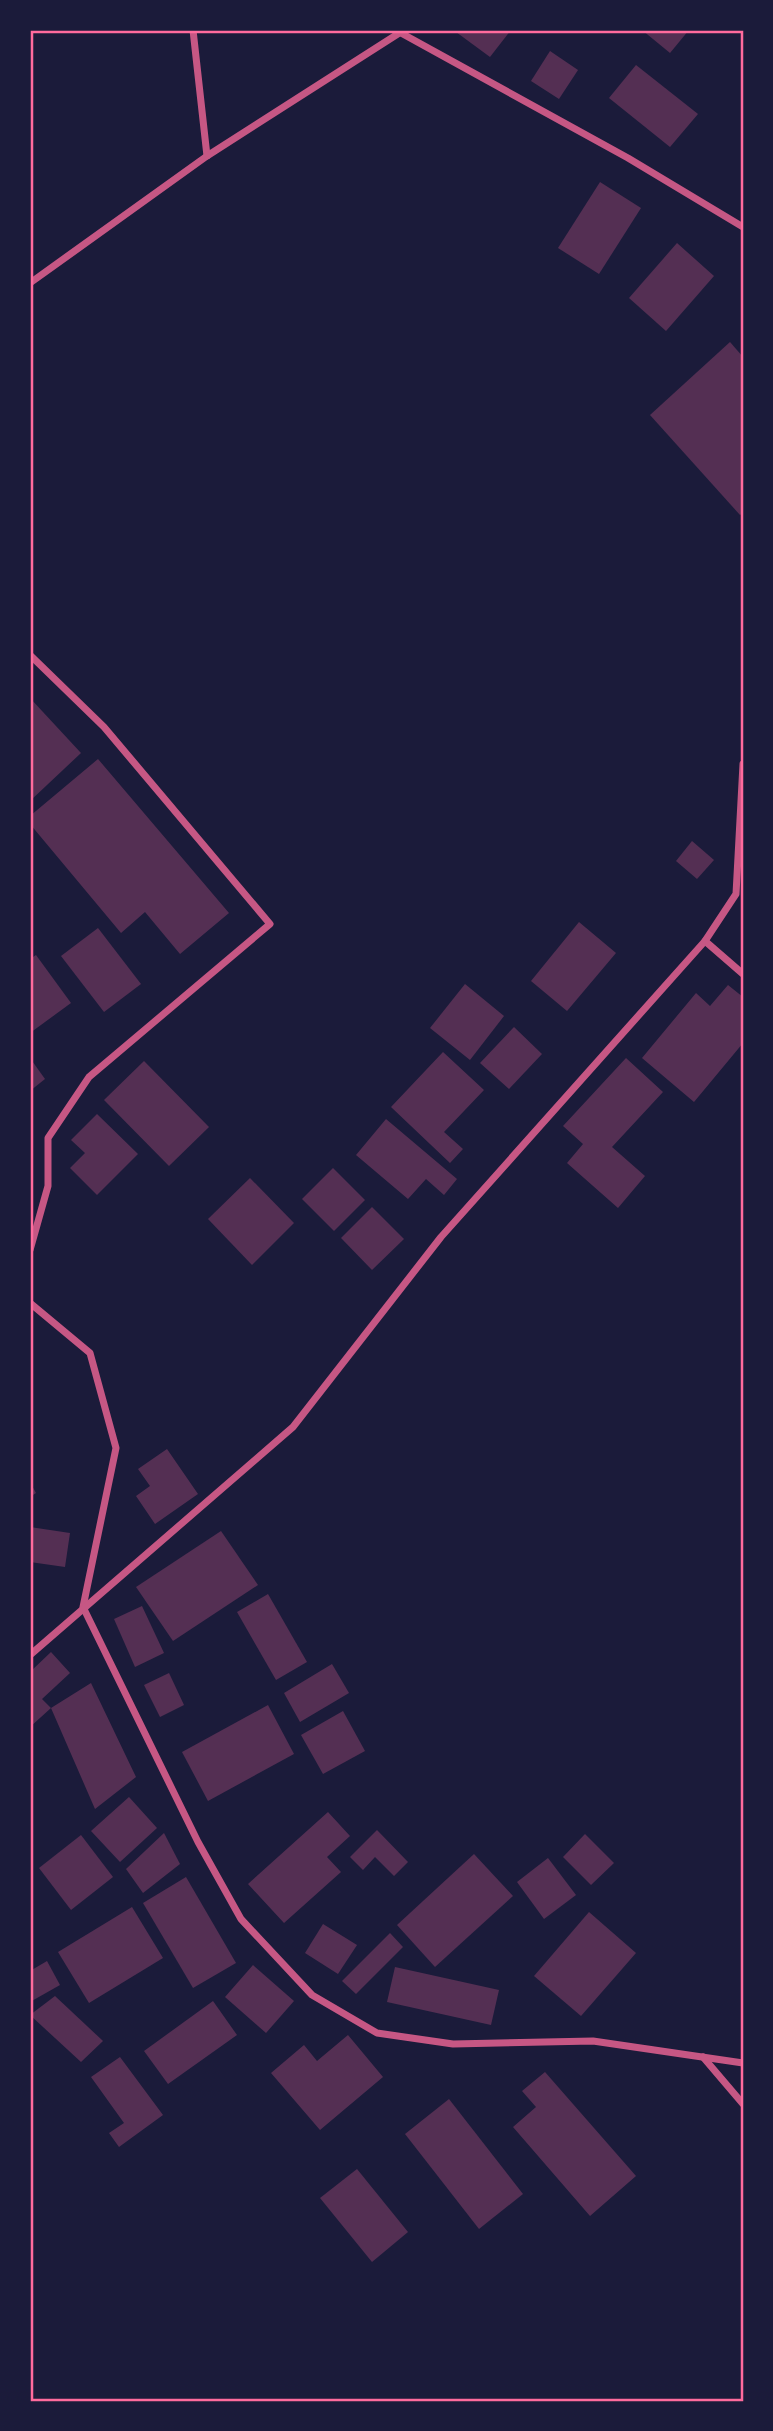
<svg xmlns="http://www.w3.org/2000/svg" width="773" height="2431" font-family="'DejaVu Sans',sans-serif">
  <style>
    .building { fill: #542f53 }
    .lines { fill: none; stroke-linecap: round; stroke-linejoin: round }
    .minor { stroke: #c65784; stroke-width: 7 }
    .neatline { fill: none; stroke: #ff6b9d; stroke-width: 2.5 }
  </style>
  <rect width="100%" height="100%" fill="#1b1b3a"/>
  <g class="building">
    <polygon points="458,30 511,30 490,57 456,32"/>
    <polygon points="642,30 689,30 670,53"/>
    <polygon points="550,51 578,70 559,99 531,81"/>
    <polygon points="636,65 698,114 670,147 609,98"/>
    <polygon points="600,182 641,208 599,274 558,248"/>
    <polygon points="677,243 714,276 666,331 629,298"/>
    <polygon points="730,342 743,357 743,513 740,515 650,415"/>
    <polygon points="30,698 81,753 30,801"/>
    <polygon points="98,759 229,913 180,954 145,912 121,933 30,824 30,816"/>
    <polygon points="692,841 714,860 697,879 676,861"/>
    <polygon points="579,922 616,953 567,1011 531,981"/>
    <polygon points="98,928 141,984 104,1012 61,956"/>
    <polygon points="36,955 71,1003 30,1033 30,959"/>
    <polygon points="465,984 504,1016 470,1060 430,1028"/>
    <polygon points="728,985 743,997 743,1043 694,1102 642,1058 696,993 710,1006"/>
    <polygon points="514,1027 542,1054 509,1089 480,1063"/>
    <polygon points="443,1052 484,1090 444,1132 463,1149 450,1163 391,1107"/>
    <polygon points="30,1058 45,1079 30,1091"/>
    <polygon points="626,1058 663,1092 612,1147 645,1176 618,1208 567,1163 583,1144 563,1126"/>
    <polygon points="144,1061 209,1127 169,1166 104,1100"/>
    <polygon points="97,1114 138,1154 97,1195 70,1168 85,1153 71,1140"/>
    <polygon points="386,1119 457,1179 444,1195 426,1179 408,1199 356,1155"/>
    <polygon points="333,1168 365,1200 334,1231 302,1199"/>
    <polygon points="250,1178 294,1223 252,1265 208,1219"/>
    <polygon points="372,1207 404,1239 372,1270 341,1238"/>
    <polygon points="167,1449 198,1494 155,1524 136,1496 150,1486 138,1469"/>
    <polygon points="30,1482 36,1493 30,1497"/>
    <polygon points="30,1527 70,1533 65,1567 30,1562"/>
    <polygon points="221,1531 258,1585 173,1641 136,1587"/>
    <polygon points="268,1594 307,1662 276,1680 237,1612"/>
    <polygon points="142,1606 164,1653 135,1667 114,1619"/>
    <polygon points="51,1652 70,1673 42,1699 51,1708 91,1683 136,1777 95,1809 51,1708 30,1727 30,1672"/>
    <polygon points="332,1664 349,1693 300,1722 284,1693"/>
    <polygon points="169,1673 184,1705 160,1717 144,1685"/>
    <polygon points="268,1705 294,1754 208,1801 182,1752"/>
    <polygon points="343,1711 365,1751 323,1774 301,1735"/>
    <polygon points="129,1797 157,1828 120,1862 91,1831"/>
    <polygon points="328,1812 350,1836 327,1857 341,1872 284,1923 248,1884"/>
    <polygon points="377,1830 408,1862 394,1876 375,1857 363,1870 350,1857"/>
    <polygon points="164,1833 180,1864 143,1893 126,1869"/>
    <polygon points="585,1834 614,1863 591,1885 563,1857"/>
    <polygon points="81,1835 113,1877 71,1910 39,1868"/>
    <polygon points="474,1854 513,1896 435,1967 397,1925"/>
    <polygon points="548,1858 576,1895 544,1919 517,1882"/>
    <polygon points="186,1877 236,1963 193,1988 143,1903"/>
    <polygon points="132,1907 163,1958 89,2003 58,1952"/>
    <polygon points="589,1912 636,1953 581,2016 534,1976"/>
    <polygon points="323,1924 357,1945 338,1974 305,1953"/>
    <polygon points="390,1933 403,1947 356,1994 342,1981"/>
    <polygon points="47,1961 60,1985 30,2002 30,1971"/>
    <polygon points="253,1965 294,2001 266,2033 225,1997"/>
    <polygon points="395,1967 499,1990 491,2025 387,2002"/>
    <polygon points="55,1996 103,2041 81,2062 30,2015"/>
    <polygon points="213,2001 237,2035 168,2084 144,2051"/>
    <polygon points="348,2035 383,2077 320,2130 271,2073 304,2045 317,2061"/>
    <polygon points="120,2057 163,2115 119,2147 109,2133 124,2123 91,2077"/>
    <polygon points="545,2072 636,2176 590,2216 513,2127 536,2107 522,2091"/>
    <polygon points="449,2099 523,2194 479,2229 405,2134"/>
    <polygon points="357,2169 408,2232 372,2262 320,2198"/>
  </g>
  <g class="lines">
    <g class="minor">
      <polyline points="193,30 207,156"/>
      <polyline points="401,33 628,158 743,227"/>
      <polyline points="30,283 207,156 404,30"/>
      <polyline points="30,655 104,727 270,924 89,1077 48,1138 48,1186 30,1250"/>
      <polyline points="705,941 743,974"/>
      <polyline points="30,1303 90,1353 116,1448 83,1607 198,1842 241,1919 312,1995 377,2033 453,2044 593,2041 743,2063"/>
      <polyline points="30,1655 293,1427 441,1237 705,941 736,894 743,764"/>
      <polyline points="703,2057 743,2104"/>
    </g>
  </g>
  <rect width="773" height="2431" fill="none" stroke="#1b1b3a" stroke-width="63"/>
  <rect x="32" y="32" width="710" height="2368" class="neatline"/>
</svg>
